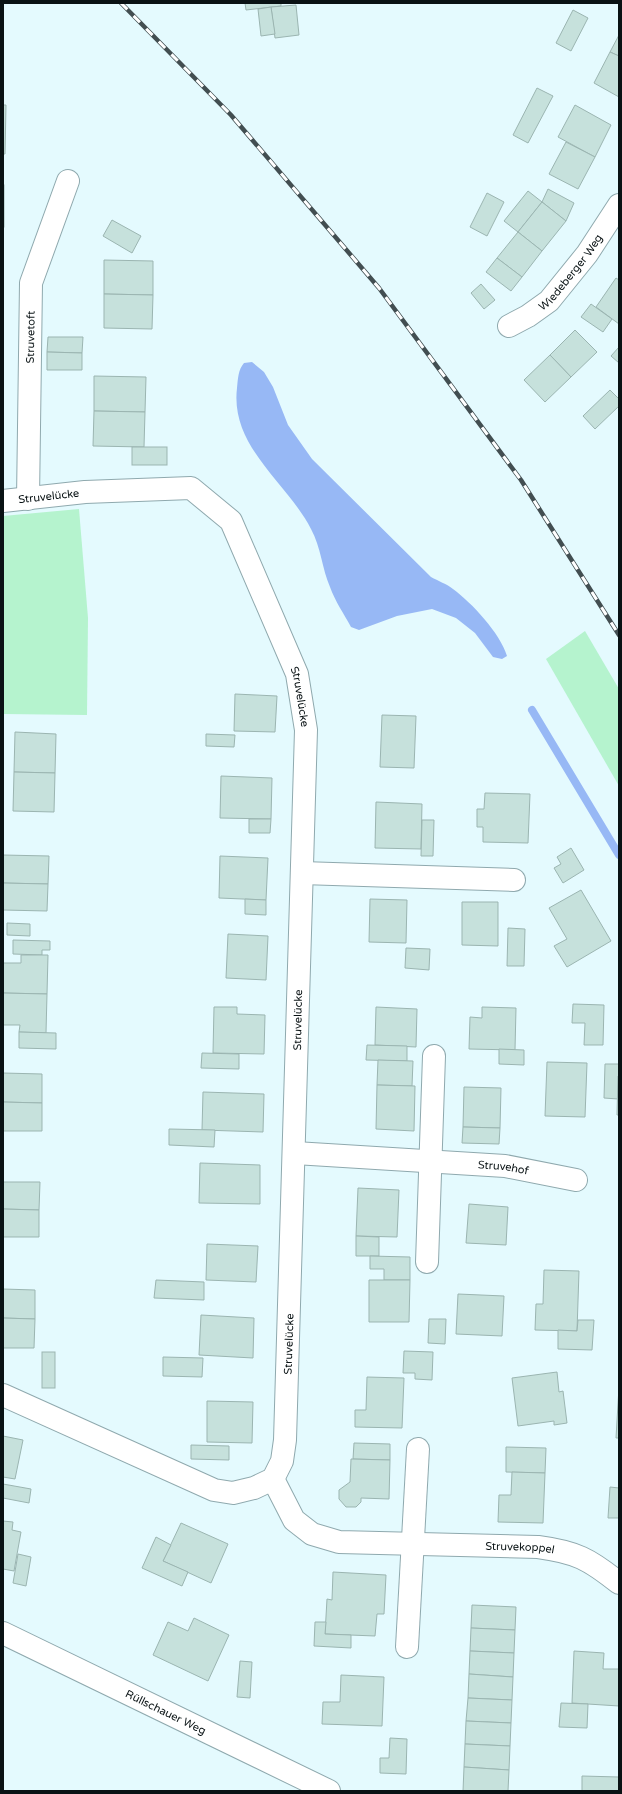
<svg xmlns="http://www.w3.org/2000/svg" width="622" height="1794" font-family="'Varela Round',sans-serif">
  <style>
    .green { fill: #b5f3ce }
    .water { fill: #97b8f5 }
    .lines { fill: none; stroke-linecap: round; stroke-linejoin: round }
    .stream { stroke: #97b8f5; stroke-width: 8 }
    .building { fill: #c6e1dc; stroke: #9bb5b1 }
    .minor-casing { stroke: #8fa9ae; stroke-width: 24 }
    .minor { stroke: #fff; stroke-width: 22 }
    .rail-casing { stroke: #424e51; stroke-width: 4.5 }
    .rail { stroke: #fff; stroke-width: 3; stroke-dasharray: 9; stroke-linecap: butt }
    .labels { text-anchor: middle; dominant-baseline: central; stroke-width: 3; stroke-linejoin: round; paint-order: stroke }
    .street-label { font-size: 11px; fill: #091214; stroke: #fff }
  </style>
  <rect width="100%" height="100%" fill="#e4fafe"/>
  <g class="green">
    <polygon points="79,509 88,618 87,715 3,714 3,516"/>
    <polygon points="585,631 619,689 619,786 546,659"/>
  </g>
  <path class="water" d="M252,362L264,372L273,387L288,425L312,459L431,577C438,581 447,584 453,589C472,603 500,633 507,656L502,659L493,657L475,633L456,618L432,609L397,616L359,630L351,627C344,614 335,601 330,587C322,569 321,547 311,529C287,482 230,447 237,388C238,379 238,370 244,363Z"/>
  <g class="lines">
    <polyline class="stream" points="532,710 619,855"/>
  </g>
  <g class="building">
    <polygon points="245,3 281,3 281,6 246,10"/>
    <polygon points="296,5 299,35 275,38 271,7"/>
    <polygon points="271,7 275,34 261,36 258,9"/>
    <polygon points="573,10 588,18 571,51 556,43"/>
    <polygon points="619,35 619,56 610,52"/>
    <polygon points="610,52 619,56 619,97 594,83"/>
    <polygon points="537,88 553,96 528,143 513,135"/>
    <polygon points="3,105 6,105 5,154 3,154"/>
    <polygon points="575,105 611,125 595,157 558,137"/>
    <polygon points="566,142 595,157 578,189 549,174"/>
    <rect x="3" y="185" width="1" height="42"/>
    <polygon points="548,189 574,203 566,221 542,202"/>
    <polygon points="528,191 542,202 518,232 504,221"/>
    <polygon points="487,193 504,202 487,236 470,227"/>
    <polygon points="542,202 566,221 542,251 518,232"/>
    <polygon points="112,220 141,236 132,253 103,236"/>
    <polygon points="518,232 542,251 522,277 497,258"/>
    <polygon points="497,258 522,277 511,291 486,272"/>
    <polygon points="104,260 153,261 153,295 104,294"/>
    <polygon points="616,278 619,280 619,324 596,307"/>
    <polygon points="481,284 495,300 484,309 471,293"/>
    <polygon points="104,294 153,295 152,329 104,328"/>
    <polygon points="591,304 612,319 603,332 581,317"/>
    <polygon points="575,330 597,352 571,377 550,355"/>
    <polygon points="48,337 83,337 82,353 47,352"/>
    <polygon points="619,347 619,363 611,356"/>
    <polygon points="47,352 82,353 82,370 47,370"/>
    <polygon points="550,355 571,377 545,402 524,380"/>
    <polygon points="94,376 146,377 145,412 94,411"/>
    <polygon points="610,390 619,399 619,406 595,429 583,416"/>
    <polygon points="94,411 145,412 144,447 93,446"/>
    <rect x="132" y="447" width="35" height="18"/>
    <polygon points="235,694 277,696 275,732 234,731"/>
    <polygon points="382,715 416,716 414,768 380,767"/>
    <polygon points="15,732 56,734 55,773 14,772"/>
    <polygon points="206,734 235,735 234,747 206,746"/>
    <polygon points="14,772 55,773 54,812 13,811"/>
    <polygon points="221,776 272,778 271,819 220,818"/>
    <polygon points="485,793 530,794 528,843 483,842 483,827 477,827 477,809 484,809"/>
    <polygon points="376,802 422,804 421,849 375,848"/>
    <polygon points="249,819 271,819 270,833 249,833"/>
    <polygon points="422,820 434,820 433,856 421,856"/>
    <polygon points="571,848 584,870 563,883 554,868 561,864 557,857"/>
    <polygon points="3,855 49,856 48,884 3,883"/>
    <polygon points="220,856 268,858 266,900 219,898"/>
    <polygon points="3,883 48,884 47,911 3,910"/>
    <polygon points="581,890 611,941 567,967 554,946 567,939 549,908"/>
    <polygon points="245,899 266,900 266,915 245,914"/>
    <polygon points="370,899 407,900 406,943 369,942"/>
    <polygon points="462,902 498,902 498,946 462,945"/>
    <polygon points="7,923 30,924 30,936 7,935"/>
    <polygon points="508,928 525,929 524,966 507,966"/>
    <polygon points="228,934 268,936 266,980 226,978"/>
    <polygon points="13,940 50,941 50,950 42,950 42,955 13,954"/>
    <polygon points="406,948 430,949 429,970 405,968"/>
    <polygon points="21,955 48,955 47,994 3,993 3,963 21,963"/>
    <polygon points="3,993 47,994 46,1033 19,1032 20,1025 3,1025"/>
    <polygon points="573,1004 604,1005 603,1045 584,1045 585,1023 572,1023"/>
    <polygon points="214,1007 237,1007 237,1014 265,1015 264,1054 213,1053"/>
    <polygon points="376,1007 417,1009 416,1047 375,1045"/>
    <polygon points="482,1007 516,1008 515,1050 469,1049 470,1017 482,1018"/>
    <polygon points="19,1032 56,1033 56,1049 19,1048"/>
    <polygon points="367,1045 407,1046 407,1061 366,1060"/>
    <polygon points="499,1049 524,1050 524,1065 499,1064"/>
    <polygon points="202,1053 239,1054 239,1069 201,1068"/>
    <polygon points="378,1060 413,1061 412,1086 377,1085"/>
    <polygon points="547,1062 587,1063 585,1117 545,1116"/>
    <polygon points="605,1064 619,1064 618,1099 604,1098"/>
    <polygon points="3,1073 42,1074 42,1103 3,1102"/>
    <polygon points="618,1076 619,1076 619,1115 617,1115"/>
    <polygon points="377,1085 415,1086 414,1131 376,1129"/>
    <polygon points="464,1087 501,1088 500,1128 463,1127"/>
    <polygon points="203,1092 264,1094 263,1132 202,1130"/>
    <polygon points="3,1102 42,1103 42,1131 3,1131"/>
    <polygon points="463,1127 500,1128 499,1144 462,1143"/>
    <polygon points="169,1129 215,1130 214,1147 169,1145"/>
    <polygon points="200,1163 260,1165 260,1204 199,1203"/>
    <polygon points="3,1182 40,1182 39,1210 3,1209"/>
    <polygon points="358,1188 399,1190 397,1237 356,1236"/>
    <polygon points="469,1204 508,1207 506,1245 466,1243"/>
    <polygon points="3,1209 39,1210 39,1237 3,1237"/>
    <polygon points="356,1236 379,1237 379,1256 356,1256"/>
    <polygon points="207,1244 258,1246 256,1282 206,1280"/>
    <polygon points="370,1256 410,1257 410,1280 384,1280 384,1269 370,1269"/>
    <polygon points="544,1270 579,1271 577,1331 535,1330 536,1304 543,1304"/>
    <polygon points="156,1280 204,1282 204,1300 154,1298"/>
    <polygon points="369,1280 410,1280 409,1322 369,1322"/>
    <polygon points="3,1289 35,1290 35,1319 3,1318"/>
    <polygon points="458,1294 504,1296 502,1336 456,1334"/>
    <polygon points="201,1315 254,1318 253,1358 199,1355"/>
    <polygon points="3,1318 35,1319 34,1348 3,1348"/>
    <polygon points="429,1319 446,1319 445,1344 428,1343"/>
    <polygon points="578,1320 594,1320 592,1350 558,1349 558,1330 577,1331"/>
    <polygon points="404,1351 433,1352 432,1380 415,1379 415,1373 403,1373"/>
    <rect x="42" y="1352" width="13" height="36"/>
    <polygon points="163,1357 203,1358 202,1377 163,1376"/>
    <polygon points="557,1372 559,1392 563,1391 567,1423 554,1425 554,1421 518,1426 512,1378"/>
    <polygon points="367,1377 404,1378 402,1428 355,1427 355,1410 366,1410"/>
    <polygon points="619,1387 619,1438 616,1438"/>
    <polygon points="207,1401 253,1402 252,1443 207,1442"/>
    <polygon points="3,1436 23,1440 15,1479 3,1477"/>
    <polygon points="354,1443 390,1444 390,1460 353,1459"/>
    <polygon points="191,1445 229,1446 229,1460 191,1459"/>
    <polygon points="506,1447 546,1448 545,1473 506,1472"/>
    <polygon points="351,1459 390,1460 389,1499 361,1498 361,1502 356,1507 346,1507 339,1499 339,1490 350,1482"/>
    <polygon points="512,1472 545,1473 543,1523 498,1522 499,1495 511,1495"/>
    <polygon points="3,1484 31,1489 29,1503 3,1498"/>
    <polygon points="610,1487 619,1488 619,1518 608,1518"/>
    <polygon points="3,1521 13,1522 12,1530 21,1532 14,1571 3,1569"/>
    <polygon points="181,1523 228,1544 211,1583 163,1561"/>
    <polygon points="156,1537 171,1545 163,1561 188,1572 182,1586 142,1568"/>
    <polygon points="18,1554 31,1557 26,1586 13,1583"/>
    <polygon points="333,1572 386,1575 384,1614 377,1614 375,1636 325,1634 327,1599 332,1600"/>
    <polygon points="472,1605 516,1607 515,1630 471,1628"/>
    <polygon points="194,1618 229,1635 208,1681 153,1655 168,1622 188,1631"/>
    <polygon points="315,1622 326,1622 325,1634 351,1635 351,1648 314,1646"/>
    <polygon points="471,1628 515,1630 514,1653 470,1651"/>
    <polygon points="470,1651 514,1653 513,1677 469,1674"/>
    <polygon points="574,1651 604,1653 603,1669 619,1669 619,1706 572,1703"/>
    <polygon points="240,1661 252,1662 250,1698 237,1697"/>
    <polygon points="469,1674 513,1677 512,1700 468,1698"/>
    <polygon points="341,1675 384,1677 382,1726 322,1724 323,1702 340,1702"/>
    <polygon points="468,1698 512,1700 511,1723 466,1721"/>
    <polygon points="561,1703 588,1704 587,1728 559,1727"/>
    <polygon points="466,1721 511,1723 510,1746 465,1744"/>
    <polygon points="390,1738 407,1739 406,1774 380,1773 380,1758 389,1758"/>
    <polygon points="465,1744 510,1746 509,1770 464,1767"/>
    <polygon points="464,1767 509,1770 508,1791 463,1791"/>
    <polygon points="582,1776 619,1777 619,1791 582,1791"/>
  </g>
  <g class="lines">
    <g class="minor-casing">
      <g id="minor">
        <path id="s1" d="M509,326L528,316L549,301L587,254L619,205"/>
        <path id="s2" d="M28,499L31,283L68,181"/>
        <path id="s3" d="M3,501L85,492L191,488L231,521L297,674L306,730L285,1440L282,1461L273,1479L254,1488L233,1493L214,1490L3,1395"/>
        <polyline points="302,873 514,880"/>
        <path id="s4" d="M295,1153L505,1166L576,1180"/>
        <polyline points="427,1262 434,1056"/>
        <path id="s5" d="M273,1479L294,1520L312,1534L339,1542L538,1547C576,1552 589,1559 619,1583"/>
        <path id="s6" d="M3,1633L329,1791"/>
        <polyline points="407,1647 418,1449"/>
      </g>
    </g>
    <use href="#minor" class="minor"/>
    <g class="rail-casing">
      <polyline id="rail" points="121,3 231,115 379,288 521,480 619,635"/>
    </g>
    <use href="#rail" class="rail"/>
  </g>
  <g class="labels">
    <g class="street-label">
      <text stroke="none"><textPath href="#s1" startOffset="83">Wiedeberger Weg</textPath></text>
      <text stroke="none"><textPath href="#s2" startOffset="162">Struvetoft</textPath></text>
      <text stroke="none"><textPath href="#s3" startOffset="46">Struvelücke</textPath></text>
      <text stroke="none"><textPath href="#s3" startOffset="430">Struvelücke</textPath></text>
      <text transform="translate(298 1020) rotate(-89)">Struvelücke</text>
      <text stroke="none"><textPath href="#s4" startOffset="209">Struvehof</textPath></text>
      <text transform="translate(289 1344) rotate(-88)">Struvelücke</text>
      <text stroke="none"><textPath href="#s5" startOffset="278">Struvekoppel</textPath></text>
      <text stroke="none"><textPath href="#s6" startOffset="181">Rüllschauer Weg</textPath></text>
    </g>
  </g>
  <rect width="622" height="1794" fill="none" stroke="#091214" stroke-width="8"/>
</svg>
